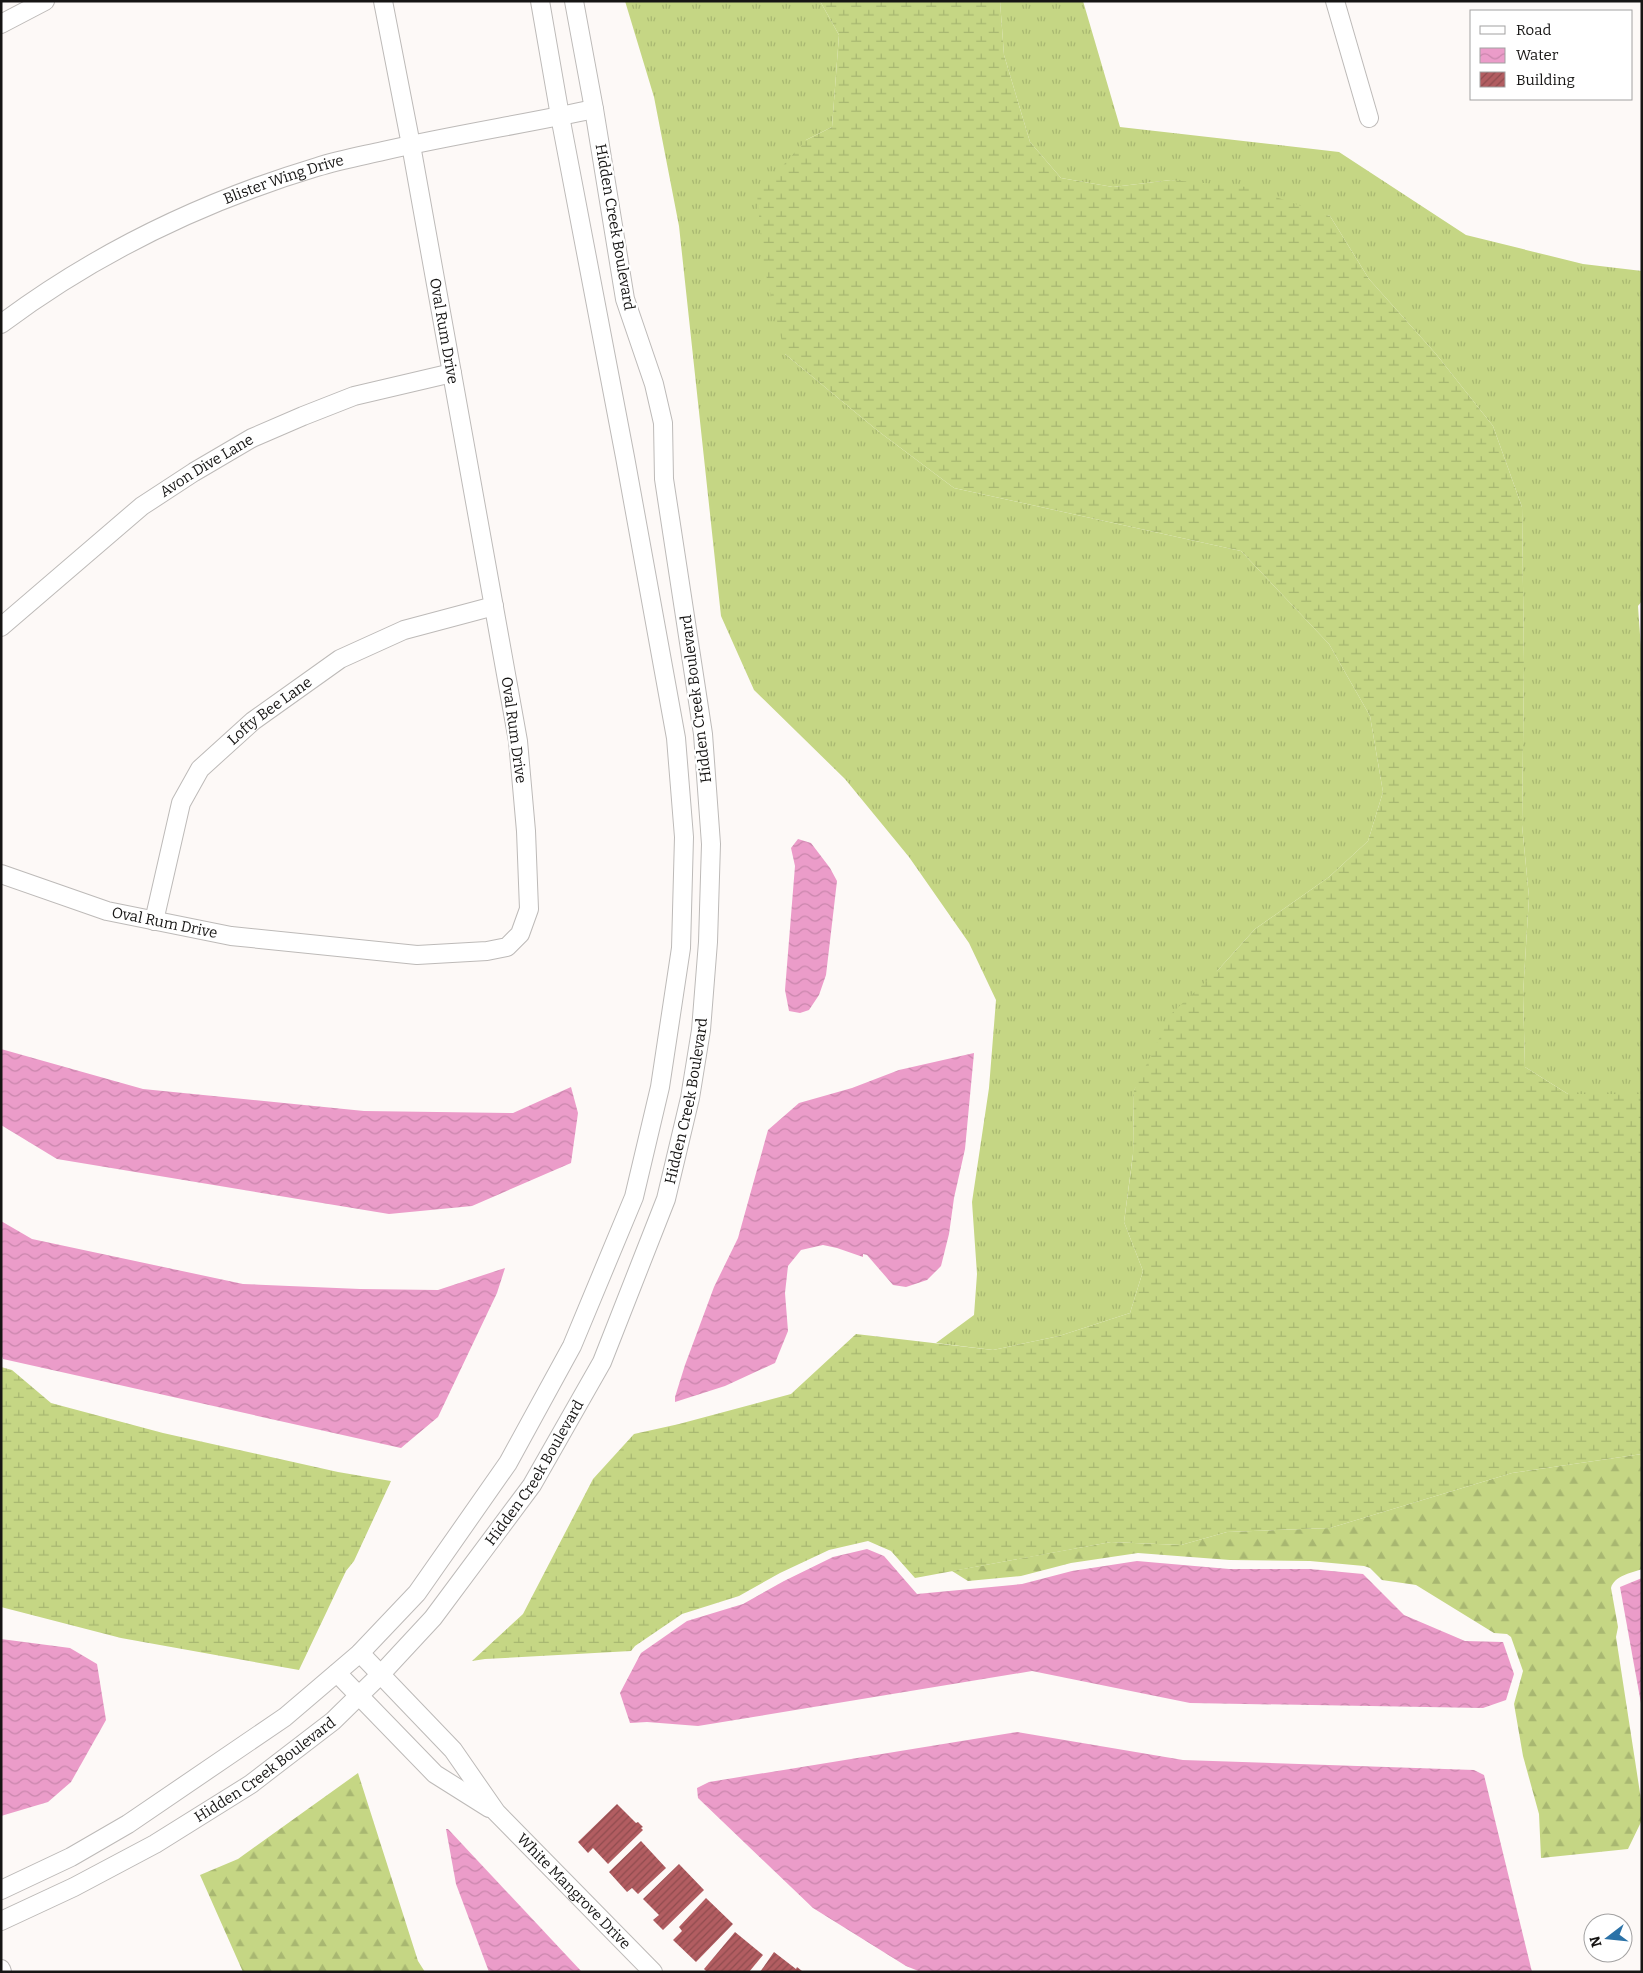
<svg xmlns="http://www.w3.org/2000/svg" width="1643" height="1973" font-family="Bitter,serif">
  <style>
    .grass { fill: url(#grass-tufts) }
    .forest { fill: url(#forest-firs) }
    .wetland { fill: url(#wetland-marsh) }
    .water { fill: url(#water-waves) }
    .building { fill: url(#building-hatch) }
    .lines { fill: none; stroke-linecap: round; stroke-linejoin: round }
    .street-casing { stroke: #bdbab8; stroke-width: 20 }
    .street { stroke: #fff; stroke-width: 18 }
    .labels { text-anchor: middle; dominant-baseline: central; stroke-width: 4.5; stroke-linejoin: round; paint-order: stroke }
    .street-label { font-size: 15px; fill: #161514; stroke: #fff }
  </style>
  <defs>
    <pattern id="grass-tufts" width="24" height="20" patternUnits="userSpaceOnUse" patternTransform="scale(1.25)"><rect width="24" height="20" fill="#c5d684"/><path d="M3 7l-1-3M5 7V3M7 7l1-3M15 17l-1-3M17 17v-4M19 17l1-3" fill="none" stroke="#a8b771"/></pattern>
    <pattern id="forest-firs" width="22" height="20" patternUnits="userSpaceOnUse" patternTransform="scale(1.25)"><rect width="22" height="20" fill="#c5d684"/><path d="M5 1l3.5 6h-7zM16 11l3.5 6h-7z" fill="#a8b771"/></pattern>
    <pattern id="wetland-marsh" width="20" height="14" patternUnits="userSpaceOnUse" patternTransform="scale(1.25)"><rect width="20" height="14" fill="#c5d684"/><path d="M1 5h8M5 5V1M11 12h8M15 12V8" fill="none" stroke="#a8b771"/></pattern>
    <pattern id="water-waves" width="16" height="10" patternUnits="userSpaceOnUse" patternTransform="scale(1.25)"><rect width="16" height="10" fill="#eb9cc9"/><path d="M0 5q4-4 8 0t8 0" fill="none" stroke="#c986ac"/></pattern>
    <pattern id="building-hatch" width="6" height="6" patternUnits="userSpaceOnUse" patternTransform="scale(1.25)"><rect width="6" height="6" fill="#b25d61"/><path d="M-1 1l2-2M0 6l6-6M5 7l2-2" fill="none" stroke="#904c4f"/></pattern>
  </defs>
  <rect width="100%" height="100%" fill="#fdf9f7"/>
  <g class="grass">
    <polygon points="625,1 820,1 839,35 832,127 806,140 785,354 878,431 954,488 1241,551 1329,644 1370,716 1383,792 1368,841 1329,877 1255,929 1218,970 1134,1090 1133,1154 1124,1222 1143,1271 1130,1313 1059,1336 993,1350 936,1343 974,1315 977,1274 972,1202 989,1088 996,1000 969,943 909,857 845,779 754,690 721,616 679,226 654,97"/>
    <polygon points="1000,1 1083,1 1120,127 1339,152 1466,235 1583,264 1642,271 1642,601 1638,606 1642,663 1642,1094 1568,1094 1525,1067 1523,994 1529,897 1522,825 1524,665 1522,507 1493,426 1436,354 1369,279 1330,216 1171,180 1113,187 1061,178 1030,142 1004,55"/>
  </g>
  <g class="forest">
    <path d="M1642,1454V1569C1631,1573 1614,1576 1611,1588L1618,1627L1616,1637L1642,1806V1820L1628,1849L1541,1858L1539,1814L1523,1756L1514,1704L1523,1671L1511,1637L1507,1634L1494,1633L1416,1585L1382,1580L1370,1568L1364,1566L1310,1561L1230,1560L1138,1553L1071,1563L1021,1576L968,1581L952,1571L1111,1542L1181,1545L1227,1532L1330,1528L1512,1473Z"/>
    <polygon points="358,1773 418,1961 425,1972 243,1972 200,1875 238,1859"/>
  </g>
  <g class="wetland">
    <polygon points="820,1 1000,1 1004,55 1030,142 1061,178 1113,187 1171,180 1247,187 1330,216 1369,279 1436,354 1493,426 1522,507 1524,665 1522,825 1529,897 1523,994 1525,1067 1568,1094 1642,1094 1642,1454 1512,1473 1330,1528 1227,1532 1181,1545 1111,1542 915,1578 891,1551 868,1541 829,1550 780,1573 739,1596 682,1614 635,1646 631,1651 485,1659 472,1661 523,1614 593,1479 634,1434 679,1424 791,1394 856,1334 993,1350 1059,1336 1130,1313 1143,1271 1124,1222 1133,1155 1134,1090 1171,1014 1218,970 1255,929 1329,877 1368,841 1383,792 1370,716 1329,644 1241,551 954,488 878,431 785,354 763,262 757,194 806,140 832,127 839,35"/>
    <polygon points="1,1367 12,1370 51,1403 163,1433 338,1472 391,1481 354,1561 346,1571 299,1670 121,1638 1,1607"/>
  </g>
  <g class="water">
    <polygon points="798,839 811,843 830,868 837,881 826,975 819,995 809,1010 800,1013 789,1011 785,990 795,866 791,848"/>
    <polygon points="1,1049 143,1089 364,1111 513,1113 571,1087 578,1113 571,1163 472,1206 389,1214 57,1159 1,1125"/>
    <polygon points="974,1053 965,1149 954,1198 949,1234 941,1266 927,1280 906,1287 893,1285 867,1255 863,1254 863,1257 837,1248 823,1245 801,1250 788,1266 785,1293 788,1331 775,1363 725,1386 675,1402 675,1397 685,1365 714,1287 738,1238 768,1130 799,1103 852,1088 899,1070"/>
    <polygon points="1,1221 32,1239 243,1284 360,1289 438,1290 505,1268 497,1293 438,1417 401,1448 3,1359 1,1354"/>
    <polygon points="867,1549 884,1556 917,1594 1022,1584 1072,1571 1137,1561 1229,1569 1310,1569 1363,1574 1404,1615 1465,1641 1503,1642 1514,1674 1506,1700 1483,1708 1190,1703 1032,1671 698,1726 647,1722 630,1723 620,1693 641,1653 687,1621 743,1604 784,1581 833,1557"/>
    <polygon points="1642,1578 1642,1709 1620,1587"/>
    <polygon points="1,1639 70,1648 97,1664 106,1720 71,1782 48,1802 1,1816"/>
    <polygon points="1017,1732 1183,1760 1474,1770 1484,1775 1532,1972 921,1972 906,1966 813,1908 698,1798 697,1788 709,1782"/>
    <polygon points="446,1829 448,1829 582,1972 489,1972 456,1884"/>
  </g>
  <g class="building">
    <polygon points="617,1804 636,1823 638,1822 643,1827 641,1828 643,1830 608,1864 593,1848 588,1853 578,1842"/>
    <polygon points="641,1841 666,1868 638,1894 632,1888 627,1892 609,1872"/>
    <polygon points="679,1864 704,1890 663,1930 653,1920 659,1915 643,1899"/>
    <polygon points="706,1898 733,1924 696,1962 673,1940 682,1931 679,1927"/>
    <polygon points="735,1932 763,1955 749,1972 707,1972 704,1969"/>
    <polygon points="774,1952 796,1969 797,1967 802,1971 760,1972"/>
  </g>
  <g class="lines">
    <g class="street-casing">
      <g id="street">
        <polyline points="1335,1 1369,118"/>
        <polyline points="1,24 45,1"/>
        <path id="s1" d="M1,324C96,253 204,201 317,167C339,160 361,156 383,151C453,135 524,124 594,109"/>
        <path id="s2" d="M1,627L142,506L194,472L252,438L303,416L354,396L452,373"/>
        <path id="s3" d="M1,874L107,911L231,936L417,955L487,951L507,947L520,934L529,909L526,831L518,741L411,145L383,1"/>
        <path id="s4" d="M154,921L181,803L200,769L253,721L340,659L404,630L494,606"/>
        <path id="s5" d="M360,1653L453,1750L496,1812L653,1972"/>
        <polyline points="337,1673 435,1774 489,1808"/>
        <polyline points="1,1890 71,1857 128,1824 285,1717 360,1653 417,1593 508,1463 572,1346 634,1197 660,1087 681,948 684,837 676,738 625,457 560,116 540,1"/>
        <path id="s6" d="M1,1921L74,1887L155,1844L251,1784L333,1721L381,1674L433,1618L532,1485L602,1362L666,1199L690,1098L701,1030L708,942L711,844L703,734L664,479L663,423L654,384L625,299L594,109L574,1"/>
        <polyline points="1,1969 2,1972"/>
      </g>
    </g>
    <use href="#street" class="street"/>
  </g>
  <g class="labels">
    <g class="street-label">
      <text stroke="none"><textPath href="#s1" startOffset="319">Blister Wing Drive</textPath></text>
      <text transform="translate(615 227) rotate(80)">Hidden Creek Boulevard</text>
      <text transform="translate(444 331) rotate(80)">Oval Rum Drive</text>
      <text stroke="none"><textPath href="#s2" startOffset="262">Avon Dive Lane</textPath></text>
      <text transform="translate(696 699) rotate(-97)">Hidden Creek Boulevard</text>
      <text stroke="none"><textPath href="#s4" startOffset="251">Lofty Bee Lane</textPath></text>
      <text transform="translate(514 730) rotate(82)">Oval Rum Drive</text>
      <text stroke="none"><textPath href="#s3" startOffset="171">Oval Rum Drive</textPath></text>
      <text stroke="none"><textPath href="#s6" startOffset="1115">Hidden Creek Boulevard</textPath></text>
      <text stroke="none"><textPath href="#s6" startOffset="710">Hidden Creek Boulevard</textPath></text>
      <text stroke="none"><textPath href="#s6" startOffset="305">Hidden Creek Boulevard</textPath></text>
      <text stroke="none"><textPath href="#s5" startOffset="321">White Mangrove Drive</textPath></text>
    </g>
  </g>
  <rect width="1643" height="1973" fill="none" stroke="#161514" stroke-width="5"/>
  <rect x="1470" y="10" width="162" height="90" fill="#ffffff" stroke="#a2a1a1"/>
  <rect x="1480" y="26" width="25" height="8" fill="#ffffff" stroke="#a2a1a1"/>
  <text x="1516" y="35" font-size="15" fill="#161514">Road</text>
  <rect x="1480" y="48" width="25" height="15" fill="url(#water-waves)" stroke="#a2a1a1"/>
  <text x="1516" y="60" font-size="15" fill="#161514">Water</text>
  <rect x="1480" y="72" width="25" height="15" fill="url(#building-hatch)" stroke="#a2a1a1"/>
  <text x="1516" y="85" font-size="15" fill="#161514">Building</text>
  <g transform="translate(1608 1938) rotate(254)"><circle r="24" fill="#ffffff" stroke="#a2a1a1"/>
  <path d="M0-4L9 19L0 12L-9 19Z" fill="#2b72a7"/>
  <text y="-8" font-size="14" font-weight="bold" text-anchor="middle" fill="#161514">N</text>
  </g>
</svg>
